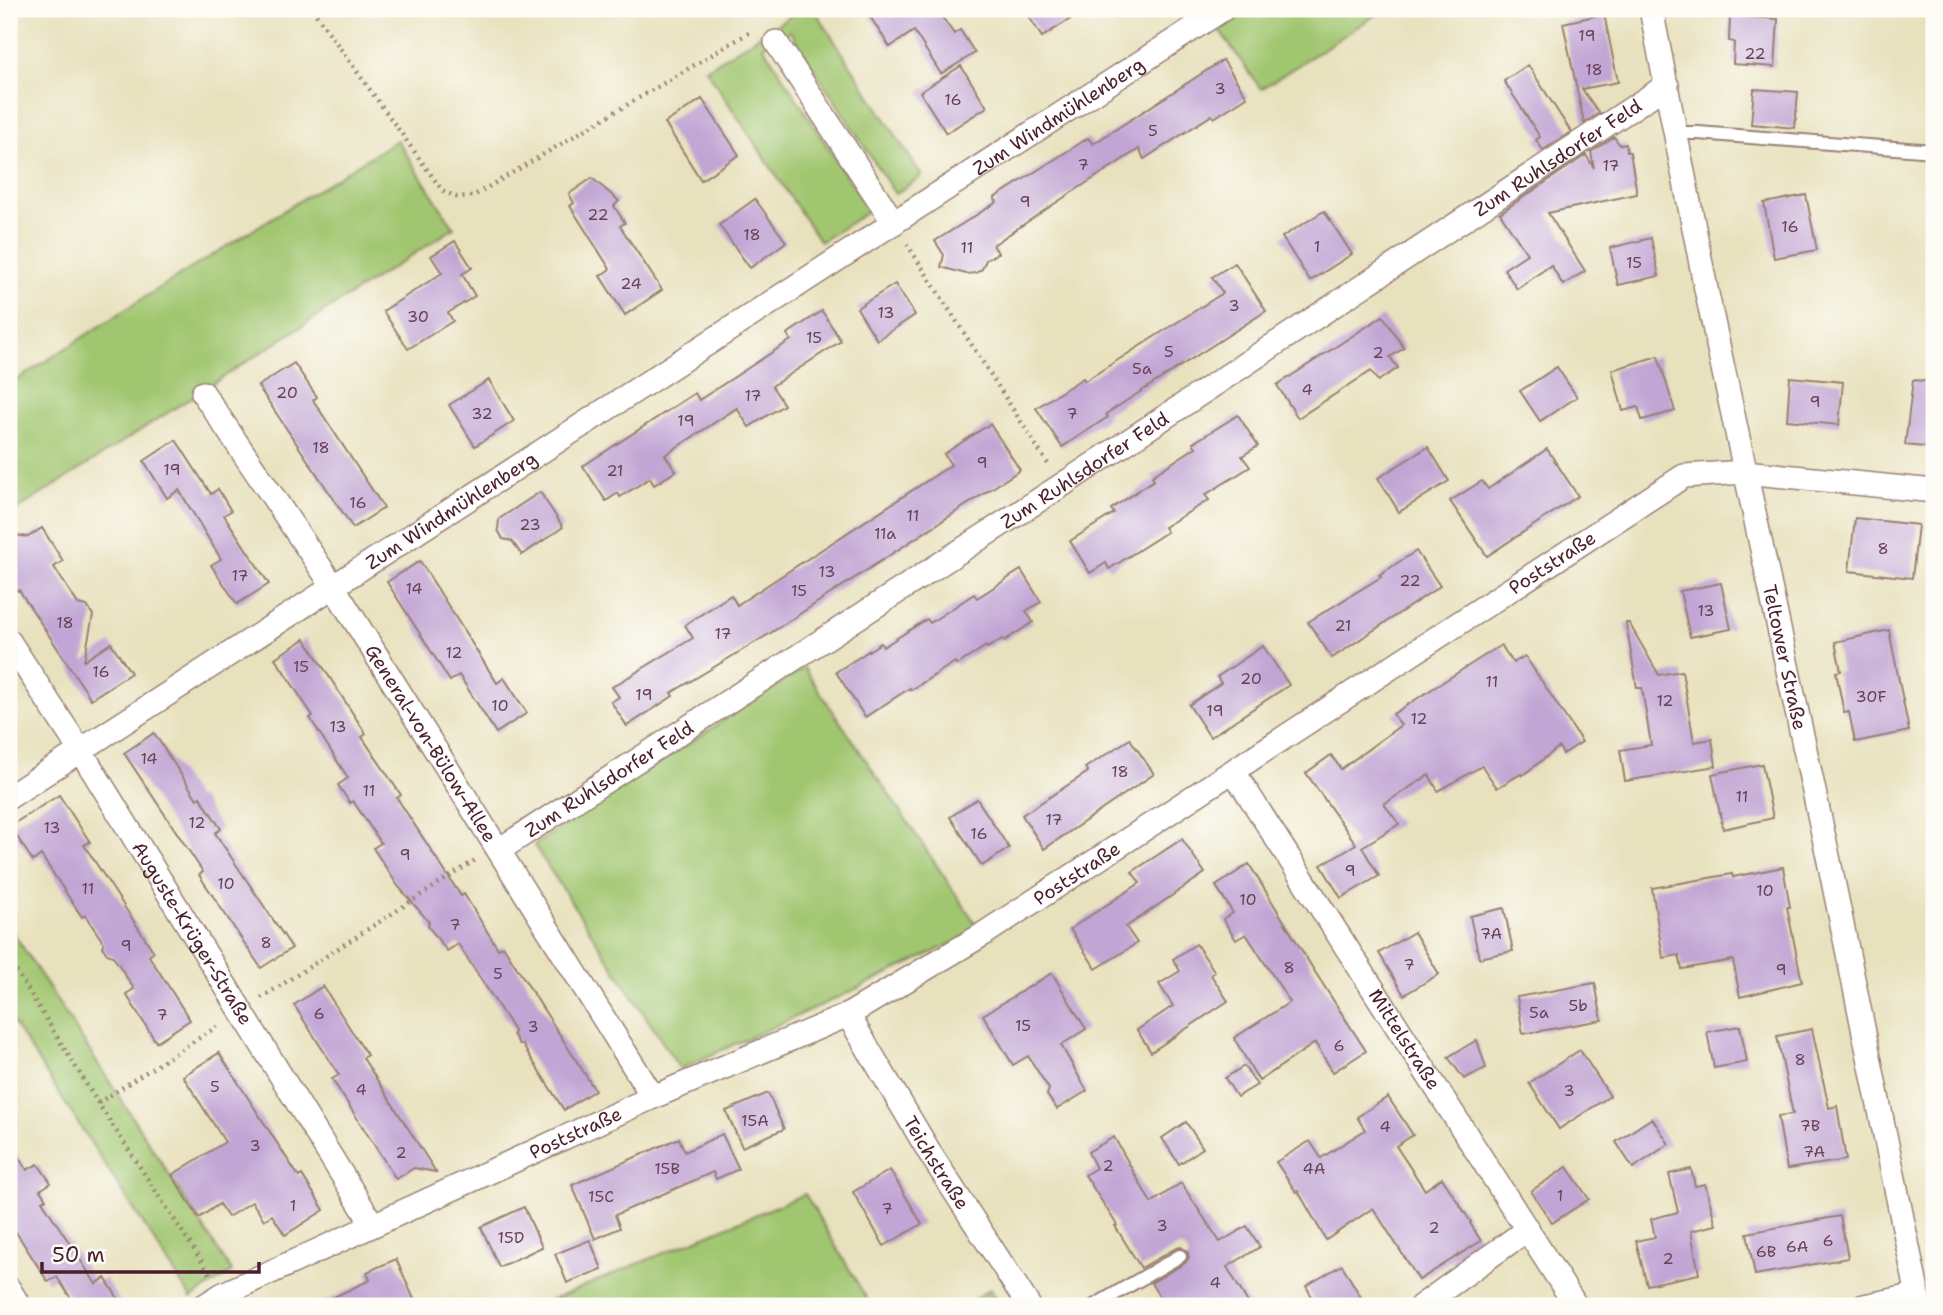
<svg xmlns="http://www.w3.org/2000/svg" width="1943" height="1315" font-family="'Shantell Sans',sans-serif">
  <style>
    .green { fill: #a1c66f; stroke: #76724d; stroke-width: 2 }
    .building { fill: #c1a5d4 }
    .lines { fill: none; stroke-linecap: round; stroke-linejoin: round }
    .lane-casing { stroke: #998074; stroke-width: 16 }
    .street-casing { stroke: #998074; stroke-width: 26 }
    .path { stroke: #998074; stroke-width: 4.5; stroke-dasharray: 2 5; stroke-linecap: butt }
    .lane { stroke: #fff; stroke-width: 12 }
    .street { stroke: #fff; stroke-width: 23 }
    .labels { text-anchor: middle; dominant-baseline: central; stroke-width: 5; stroke-linejoin: round; paint-order: stroke }
    .number-label { font-size: 16px; fill: #684055 }
    .street-label { font-size: 19px; fill: #4a1f2b; stroke: #fdfcf7 }
  </style>
  <rect width="100%" height="100%" fill="#fdfcf7"/>
  <filter id="ink" filterUnits="userSpaceOnUse"><feTurbulence type="fractalNoise" baseFrequency=".0143" numOctaves="2"/><feDisplacementMap in="SourceGraphic" scale="14" xChannelSelector="R" yChannelSelector="G"/><feConvolveMatrix kernelMatrix="1 2 1 2 8 2 1 2 1" color-interpolation-filters="sRGB"/></filter>
  <filter id="wash" filterUnits="userSpaceOnUse"><feTurbulence type="fractalNoise" baseFrequency=".00686" numOctaves="4" result="noise"/><feDisplacementMap in="SourceGraphic" scale="28" xChannelSelector="R" yChannelSelector="G"/><feGaussianBlur stdDeviation="1.57" result="paint"/><feColorMatrix in="noise" values="0 0 0 0 0 0 0 0 0 0 0 0 0 0 0 0 0 1.4 0 .05"/><feComposite in="paint" operator="in"/></filter>
  <g filter="url(#wash)">
    <rect width="100%" height="100%" fill="#e8e1bd"/>
    <g class="green">
      <polygon points="802,9 814,9 922,176 895,194 790,31 763,46 869,211 820,242 706,69"/>
      <polygon points="1246,9 1385,9 1261,89 1217,27"/>
      <polygon points="397,140 454,228 9,515 9,385 142,299"/>
      <polygon points="804,668 980,930 837,998 680,1069 534,845"/>
      <polygon points="9,926 232,1272 191,1298 9,1016"/>
      <polygon points="805,1194 871,1306 537,1306"/>
      <polygon points="990,1289 1001,1306 963,1306"/>
    </g>
    <g id="blocks">
      <g class="building">
        <polygon points="865,9 947,9 940,14 954,34 960,30 975,53 941,74 914,31 890,47"/>
        <polygon points="1024,9 1086,9 1042,37"/>
        <polygon points="1604,14 1618,82 1582,89 1599,113 1584,123 1563,23"/>
        <polygon points="1730,16 1778,19 1775,67 1733,64 1734,42 1729,41"/>
        <polygon points="1223,60 1247,97 1214,118 1212,115 1144,159 1139,149 1054,204 993,245 998,253 986,260 982,269 976,273 966,274 941,267 944,255 935,241 997,202 994,198 1088,138 1093,144"/>
        <polygon points="1528,65 1571,132 1543,150 1536,140 1540,137 1504,81"/>
        <polygon points="961,66 987,107 946,133 920,92"/>
        <polygon points="1754,89 1798,92 1795,128 1751,124"/>
        <polygon points="702,99 739,155 701,180 665,123"/>
        <polygon points="1614,137 1620,145 1626,144 1627,152 1630,152 1637,194 1548,213 1585,271 1563,285 1551,265 1517,289 1504,269 1527,254 1500,213 1586,155 1594,168 1591,152"/>
        <polygon points="592,178 619,201 614,206 625,223 620,226 662,290 625,315 600,276 610,269 570,206 574,203 569,194"/>
        <polygon points="1806,195 1817,250 1774,258 1764,203"/>
        <polygon points="755,199 786,242 750,268 719,225"/>
        <polygon points="1324,211 1352,254 1310,281 1282,237"/>
        <polygon points="1651,238 1659,276 1618,285 1610,248"/>
        <polygon points="455,241 472,268 462,274 475,296 448,313 453,321 408,349 383,311 442,273 431,256"/>
        <polygon points="1235,263 1266,311 1106,414 1108,417 1062,447 1036,408 1083,378 1085,381 1223,293 1212,277"/>
        <polygon points="895,284 915,315 877,340 857,308"/>
        <polygon points="822,311 841,341 772,386 784,405 749,427 737,408 665,455 676,471 654,485 650,478 620,497 618,493 606,501 583,466 695,393 699,400 791,340 787,334"/>
        <polygon points="1383,316 1404,348 1390,357 1398,368 1378,381 1371,371 1298,418 1277,385"/>
        <polygon points="1658,356 1675,411 1642,420 1638,407 1623,411 1612,370"/>
        <polygon points="294,363 317,397 313,400 384,508 353,528 258,386"/>
        <polygon points="1557,367 1577,397 1540,421 1520,391"/>
        <polygon points="1790,377 1843,382 1839,425 1787,420"/>
        <polygon points="489,380 514,421 475,446 449,405"/>
        <polygon points="1913,380 1934,382 1934,448 1905,445"/>
        <polygon points="1238,415 1258,446 1242,456 1250,467 1205,495 1209,500 1164,527 1167,532 1109,569 1106,563 1090,573 1070,541 1114,513 1111,509 1154,480 1152,476 1196,447 1193,443"/>
        <polygon points="990,424 1020,470 769,634 671,693 673,696 627,726 611,702 619,697 612,687 693,638 685,625 731,595 737,605 951,465 944,454"/>
        <polygon points="176,440 211,494 218,489 231,511 224,515 269,584 237,604 211,565 221,559 179,490 167,498 144,461"/>
        <polygon points="1428,447 1449,481 1399,512 1378,478"/>
        <polygon points="1547,449 1578,496 1487,556 1450,501 1482,481 1488,489"/>
        <polygon points="540,492 563,527 522,555 512,541 503,539 498,530 499,519"/>
        <polygon points="1855,518 1918,525 1912,578 1849,571"/>
        <polygon points="42,528 63,561 54,567 78,604 87,606 93,615 84,661 111,643 131,673 91,699 19,590 17,591 9,578 9,550 12,548 15,535 28,537"/>
        <polygon points="1416,551 1440,586 1332,658 1308,622 1381,577 1379,575"/>
        <polygon points="420,561 497,683 504,678 527,713 496,733 459,675 450,681 387,582"/>
        <polygon points="1021,570 1041,602 1026,611 1033,622 1004,641 1002,639 987,648 986,646 957,665 955,662 911,690 910,688 865,717 836,672 881,643 883,647 927,619 930,623 974,594 977,598"/>
        <polygon points="1721,583 1731,629 1690,637 1680,591"/>
        <polygon points="1626,623 1629,623 1659,675 1682,671 1694,742 1712,739 1716,766 1625,781 1620,750 1651,745 1642,688 1637,688"/>
        <polygon points="1889,630 1909,731 1855,742 1849,712 1844,713 1836,672 1841,671 1835,642"/>
        <polygon points="305,639 366,734 362,737 401,795 397,798 461,896 464,894 498,949 503,946 595,1090 564,1110 522,1044 519,1044 513,1034 514,1031 508,1021 458,944 447,951 428,926 429,922 398,886 373,848 381,843 353,801 350,803 338,785 348,778 310,718 313,716 275,658"/>
        <polygon points="1501,645 1513,663 1525,656 1582,742 1563,754 1559,747 1522,776 1521,774 1497,788 1482,766 1438,791 1429,775 1384,804 1399,824 1362,847 1379,876 1341,898 1321,865 1356,844 1306,773 1331,755 1341,769 1401,725 1393,714"/>
        <polygon points="1263,646 1289,685 1210,737 1189,705 1221,683 1217,677"/>
        <polygon points="154,733 197,799 200,797 221,829 215,833 292,948 261,968 199,875 203,872 124,753"/>
        <polygon points="1130,739 1154,774 1044,849 1022,815 1088,772 1085,768"/>
        <polygon points="1762,764 1773,818 1723,829 1712,774"/>
        <polygon points="59,795 90,842 84,845 154,952 149,956 190,1020 156,1042 126,994 134,989 113,956 107,954 103,948 103,942 85,915 82,917 41,855 33,861 10,826"/>
        <polygon points="977,799 1009,848 982,866 950,817"/>
        <polygon points="1182,839 1205,873 1126,927 1137,943 1096,969 1070,929 1140,883 1132,872"/>
        <polygon points="1249,864 1315,972 1366,1051 1333,1072 1315,1043 1259,1081 1234,1038 1290,1002 1246,934 1236,940 1223,919 1233,913 1216,886"/>
        <polygon points="1783,867 1790,907 1787,907 1802,982 1740,997 1733,960 1682,969 1679,955 1663,958 1652,888 1732,874 1733,877"/>
        <polygon points="1504,908 1513,951 1479,958 1470,916"/>
        <polygon points="1414,932 1439,974 1404,995 1379,953"/>
        <polygon points="1196,944 1215,972 1211,975 1228,1001 1151,1052 1137,1030 1173,1006 1159,984 1180,971 1173,959"/>
        <polygon points="1052,973 1086,1029 1061,1045 1087,1091 1057,1109 1047,1095 1049,1089 1028,1056 1013,1065 983,1015"/>
        <polygon points="1595,983 1602,1020 1523,1034 1517,997"/>
        <polygon points="323,986 367,1055 363,1058 436,1172 414,1168 396,1179 332,1079 339,1075 294,1005"/>
        <polygon points="1740,1026 1747,1062 1714,1068 1707,1032"/>
        <polygon points="1812,1029 1829,1108 1837,1106 1846,1160 1787,1169 1778,1116 1793,1114 1777,1036"/>
        <polygon points="1477,1040 1486,1068 1464,1079 1448,1057"/>
        <polygon points="1580,1050 1610,1096 1559,1129 1529,1083"/>
        <polygon points="219,1053 299,1177 302,1175 324,1210 285,1235 272,1215 264,1220 252,1202 228,1217 219,1204 199,1218 172,1175 225,1142 183,1076"/>
        <polygon points="1244,1066 1257,1085 1237,1097 1225,1078"/>
        <polygon points="768,1093 784,1129 742,1147 726,1111"/>
        <polygon points="1388,1097 1413,1135 1396,1146 1425,1190 1442,1178 1471,1222 1470,1223 1481,1241 1419,1280 1373,1208 1326,1240 1298,1191 1296,1192 1276,1162 1310,1141 1321,1158 1365,1130 1357,1117"/>
        <polygon points="1652,1118 1669,1144 1633,1168 1616,1142"/>
        <polygon points="1186,1122 1203,1148 1179,1164 1162,1138"/>
        <polygon points="722,1134 739,1169 716,1179 713,1172 615,1215 620,1228 595,1239 572,1185 679,1138 685,1152"/>
        <polygon points="1114,1137 1151,1203 1181,1183 1220,1242 1247,1226 1260,1247 1227,1267 1250,1306 1165,1306 1151,1283 1185,1263 1189,1257 1187,1251 1181,1247 1176,1248 1141,1268 1115,1226 1117,1225 1085,1175 1096,1168 1088,1152"/>
        <polygon points="9,1143 27,1170 38,1164 51,1183 40,1190 46,1199 42,1201 96,1284 105,1278 123,1306 62,1306 72,1300 57,1277 48,1282 9,1221"/>
        <polygon points="1567,1167 1589,1199 1552,1223 1531,1191"/>
        <polygon points="1691,1169 1695,1186 1705,1184 1716,1225 1691,1231 1699,1274 1647,1285 1636,1241 1655,1237 1651,1219 1678,1212 1669,1174"/>
        <polygon points="890,1170 922,1224 884,1246 853,1192"/>
        <polygon points="524,1207 542,1247 499,1267 481,1227"/>
        <polygon points="1840,1216 1848,1258 1755,1275 1747,1233"/>
        <polygon points="590,1240 602,1269 567,1283 555,1254"/>
        <polygon points="396,1259 417,1306 315,1306 370,1280 367,1272"/>
        <polygon points="1342,1265 1366,1306 1317,1306 1306,1286"/>
      </g>
    </g>
  </g>
  <g filter="url(#ink)">
    <use href="#blocks" fill-opacity="0" stroke="#998074" stroke-width="2"/>
    <g class="lines">
      <g class="lane-casing">
        <g id="lane">
          <polyline points="1677,133 1698,133 1934,151"/>
          <polyline points="1094,1306 1180,1256"/>
        </g>
      </g>
      <g class="street-casing">
        <g id="street">
          <path id="s1" d="M1651,9L1706,289L1829,861L1920,1306"/>
          <polyline points="776,42 894,223"/>
          <path id="s2" d="M203,393L333,586L653,1097"/>
          <path id="s3" d="M9,641L80,750L373,1225"/>
          <path id="s4" d="M1234,772L1576,1306"/>
          <path id="s5" d="M9,797L1223,9"/>
          <path id="s6" d="M499,850L1062,485L1667,85"/>
          <path id="s7" d="M848,1015L933,1158L1029,1306"/>
          <polyline points="9,1289 19,1306"/>
          <path id="s8" d="M204,1306L223,1294L653,1097L848,1015L982,935L1684,476L1745,472L1934,491"/>
          <polyline points="1421,1306 1528,1229"/>
          <polyline points="1864,1306 1918,1295"/>
        </g>
      </g>
      <g class="path">
        <polyline points="312,9 442,190 456,197 473,196 752,31"/>
        <polyline points="907,244 1048,464"/>
        <polyline points="9,959 98,1103 210,1274"/>
        <polyline points="261,998 477,859"/>
        <polyline points="98,1103 221,1024"/>
      </g>
      <use href="#lane" class="lane"/>
      <use href="#street" class="street"/>
    </g>
  </g>
  <g class="labels">
    <g class="number-label">
      <text x="1587" y="35">19</text>
      <text x="1755" y="53">22</text>
      <text x="1594" y="69">18</text>
      <text x="1220" y="88">3</text>
      <text x="953" y="99">16</text>
      <text x="1153" y="130">5</text>
      <text x="1083" y="164">7</text>
      <text x="1611" y="165">17</text>
      <text x="1025" y="201">9</text>
      <text x="598" y="214">22</text>
      <text x="1790" y="226">16</text>
      <text x="752" y="234">18</text>
      <text x="1317" y="246">1</text>
      <text x="967" y="247">11</text>
      <text x="1634" y="262">15</text>
      <text x="631" y="283">24</text>
      <text x="1234" y="305">3</text>
      <text x="886" y="312">13</text>
      <text x="418" y="316">30</text>
      <text x="814" y="337">15</text>
      <text x="1169" y="351">5</text>
      <text x="1378" y="352">2</text>
      <text x="1142" y="368">5a</text>
      <text x="1307" y="389">4</text>
      <text x="287" y="392">20</text>
      <text x="753" y="395">17</text>
      <text x="1815" y="401">9</text>
      <text x="482" y="413">32</text>
      <text x="1072" y="413">7</text>
      <text x="686" y="420">19</text>
      <text x="321" y="447">18</text>
      <text x="982" y="462">9</text>
      <text x="172" y="469">19</text>
      <text x="615" y="470">21</text>
      <text x="358" y="502">16</text>
      <text x="913" y="515">11</text>
      <text x="530" y="524">23</text>
      <text x="885" y="533">11a</text>
      <text x="1883" y="548">8</text>
      <text x="827" y="571">13</text>
      <text x="240" y="575">17</text>
      <text x="1410" y="580">22</text>
      <text x="414" y="588">14</text>
      <text x="799" y="590">15</text>
      <text x="1706" y="610">13</text>
      <text x="65" y="622">18</text>
      <text x="1343" y="625">21</text>
      <text x="723" y="633">17</text>
      <text x="454" y="652">12</text>
      <text x="301" y="666">15</text>
      <text x="101" y="671">16</text>
      <text x="1251" y="678">20</text>
      <text x="1492" y="681">11</text>
      <text x="644" y="694">19</text>
      <text x="1871" y="696">30F</text>
      <text x="1665" y="700">12</text>
      <text x="500" y="705">10</text>
      <text x="1215" y="710">19</text>
      <text x="1419" y="718">12</text>
      <text x="338" y="726">13</text>
      <text x="149" y="758">14</text>
      <text x="1120" y="771">18</text>
      <text x="369" y="790">11</text>
      <text x="1742" y="796">11</text>
      <text x="1054" y="819">17</text>
      <text x="197" y="822">12</text>
      <text x="52" y="827">13</text>
      <text x="979" y="833">16</text>
      <text x="405" y="854">9</text>
      <text x="1350" y="870">9</text>
      <text x="226" y="883">10</text>
      <text x="88" y="888">11</text>
      <text x="1765" y="890">10</text>
      <text x="1248" y="899">10</text>
      <text x="455" y="924">7</text>
      <text x="1491" y="933">7A</text>
      <text x="266" y="942">8</text>
      <text x="126" y="945">9</text>
      <text x="1409" y="964">7</text>
      <text x="1289" y="967">8</text>
      <text x="1781" y="969">9</text>
      <text x="498" y="973">5</text>
      <text x="1578" y="1005">5b</text>
      <text x="1539" y="1012">5a</text>
      <text x="319" y="1013">6</text>
      <text x="162" y="1014">7</text>
      <text x="1023" y="1025">15</text>
      <text x="533" y="1026">3</text>
      <text x="1339" y="1045">6</text>
      <text x="1800" y="1059">8</text>
      <text x="215" y="1086">5</text>
      <text x="361" y="1089">4</text>
      <text x="1569" y="1090">3</text>
      <text x="755" y="1120">15A</text>
      <text x="1810" y="1125">7B</text>
      <text x="1385" y="1126">4</text>
      <text x="255" y="1145">3</text>
      <text x="1814" y="1151">7A</text>
      <text x="401" y="1152">2</text>
      <text x="1108" y="1165">2</text>
      <text x="667" y="1168">15B</text>
      <text x="1314" y="1168">4A</text>
      <text x="1560" y="1195">1</text>
      <text x="601" y="1196">15C</text>
      <text x="293" y="1205">1</text>
      <text x="887" y="1208">7</text>
      <text x="1162" y="1225">3</text>
      <text x="1434" y="1227">2</text>
      <text x="511" y="1237">15D</text>
      <text x="1828" y="1240">6</text>
      <text x="1797" y="1246">6A</text>
      <text x="1766" y="1251">6B</text>
      <text x="1668" y="1258">2</text>
      <text x="1215" y="1282">4</text>
    </g>
    <g class="street-label">
      <text stroke="none"><textPath href="#s5" startOffset="1251">Zum Windmühlenberg</textPath></text>
      <text stroke="none"><textPath href="#s6" startOffset="1265">Zum Ruhlsdorfer Feld</textPath></text>
      <text stroke="none"><textPath href="#s6" startOffset="698">Zum Ruhlsdorfer Feld</textPath></text>
      <text stroke="none"><textPath href="#s5" startOffset="527">Zum Windmühlenberg</textPath></text>
      <text stroke="none"><textPath href="#s8" startOffset="1544">Poststraße</textPath></text>
      <text stroke="none"><textPath href="#s1" startOffset="662">Teltower Straße</textPath></text>
      <text stroke="none"><textPath href="#s2" startOffset="418">General-von-Bülow-Allee</textPath></text>
      <text stroke="none"><textPath href="#s6" startOffset="131">Zum Ruhlsdorfer Feld</textPath></text>
      <text stroke="none"><textPath href="#s8" startOffset="976">Poststraße</textPath></text>
      <text stroke="none"><textPath href="#s3" startOffset="345">Auguste-Krüger-Straße</textPath></text>
      <text stroke="none"><textPath href="#s4" startOffset="317">Mittelstraße</textPath></text>
      <text stroke="none"><textPath href="#s8" startOffset="410">Poststraße</textPath></text>
      <text stroke="none"><textPath href="#s7" startOffset="172">Teichstraße</textPath></text>
    </g>
  </g>
  <rect width="1943" height="1315" fill="none" stroke="#fdfcf7" stroke-width="35"/>
  <path d="M42 1262v10h217v-10" fill="none" stroke="#4a1f2b" stroke-width="3.5"/>
  <text x="52" y="1262" font-size="21" fill="#4a1f2b" stroke="#fdfcf7" stroke-width="5" paint-order="stroke">50 m</text>
</svg>
